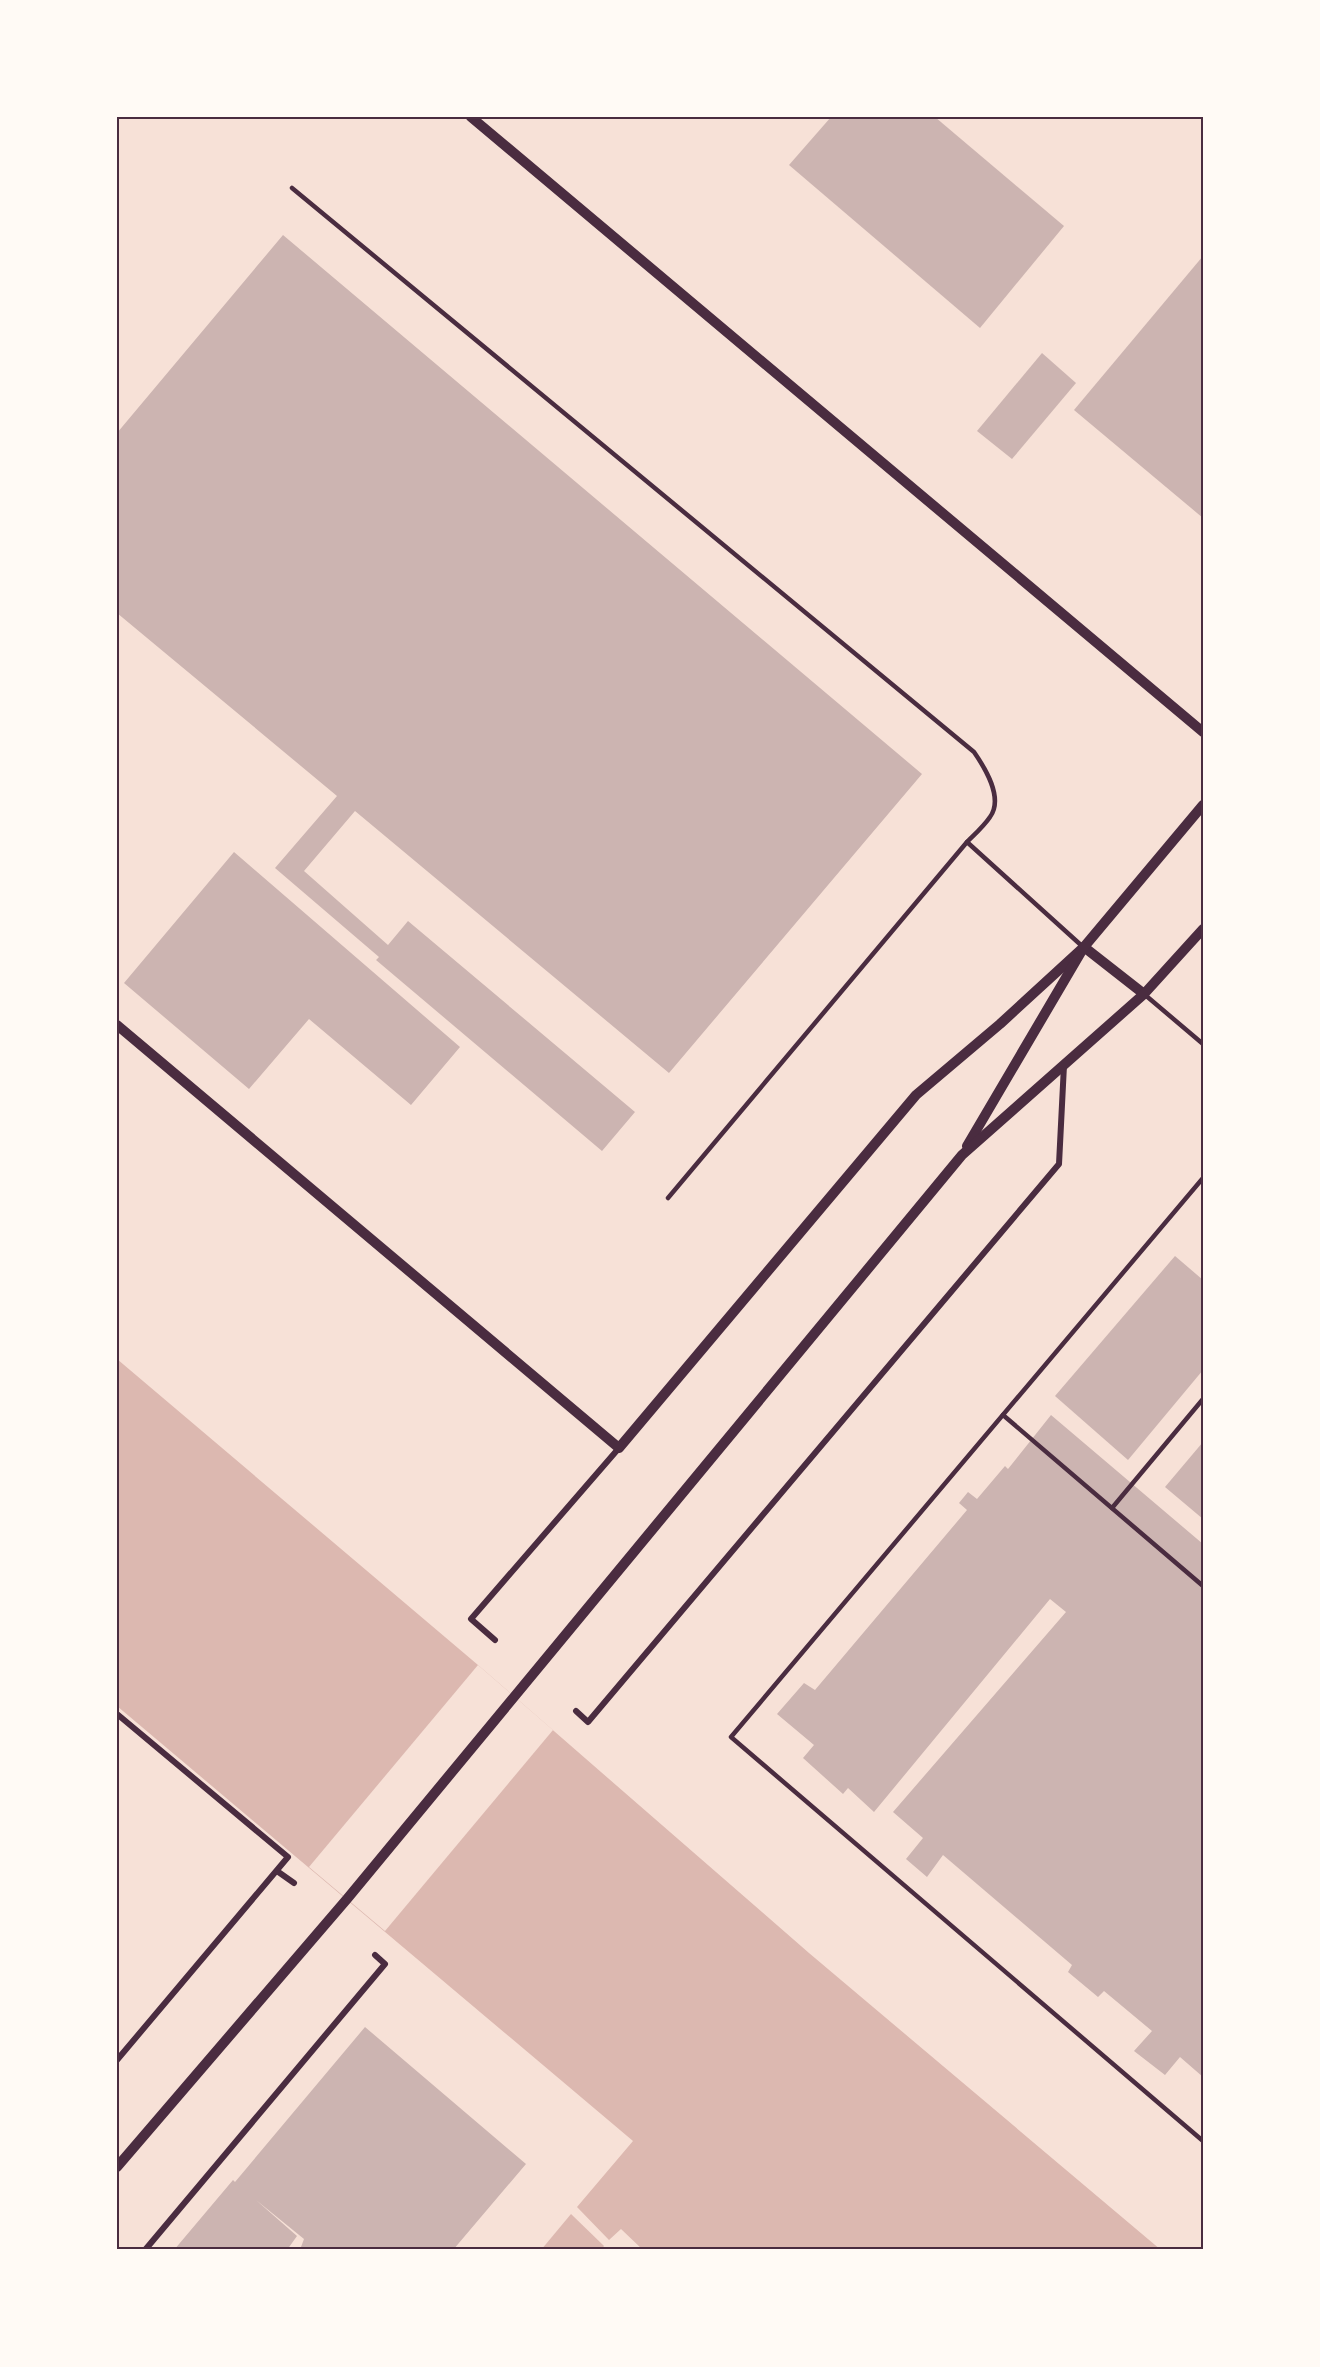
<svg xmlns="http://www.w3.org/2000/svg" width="1320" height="2367" font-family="Karla,sans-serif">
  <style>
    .water { fill: #dcb8b0 }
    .pier { fill: #f7e1d7 }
    .building { fill: #ccb4b1 }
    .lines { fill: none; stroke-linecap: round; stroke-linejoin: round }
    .service { stroke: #4a2c40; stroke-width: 4.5 }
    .minor { stroke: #4a2c40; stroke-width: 6 }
    .tertiary { stroke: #4a2c40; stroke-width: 10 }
    .neatline { fill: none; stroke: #4a2c40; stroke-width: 2 }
  </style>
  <rect width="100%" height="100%" fill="#f7e1d7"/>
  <g class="water">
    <polygon points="117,1359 478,1665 809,1953 1161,2250 643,2250 621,2229 609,2240 577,2207 633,2141 117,1706"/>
    <polygon points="571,2214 604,2246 601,2250 541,2250"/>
  </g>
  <polygon class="pier" points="478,1665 553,1730 385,1931 309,1867"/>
  <g class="building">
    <polygon points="831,117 935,117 1064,226 980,328 789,165"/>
    <polygon points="283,235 922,774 669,1073 355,811 304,871 388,945 408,921 635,1112 602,1151 376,960 379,957 275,868 337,796 117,613 117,433"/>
    <polygon points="1203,256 1203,518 1074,410"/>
    <polygon points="1042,353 1076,383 1012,459 977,431"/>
    <polygon points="234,852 460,1047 411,1105 309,1019 249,1089 124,983"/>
    <polygon points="1175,1256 1203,1280 1203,1370 1128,1460 1055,1396"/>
    <polygon points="1051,1415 1203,1544 1203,2077 1180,2057 1165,2075 1134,2051 1152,2031 1104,1991 1098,1997 1068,1972 1072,1965 943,1855 927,1877 906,1859 923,1838 893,1812 1066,1612 1050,1599 874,1812 848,1788 843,1794 803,1758 814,1745 777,1714 804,1683 815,1690 967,1510 959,1503 968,1492 977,1499 1005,1466 1008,1469"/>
    <polygon points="1203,1442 1203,1519 1165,1487"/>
    <polygon points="365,2027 526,2164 453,2250 305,2250 301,2247 304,2239 256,2200 297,2236 287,2250 174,2250 233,2180 235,2182"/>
  </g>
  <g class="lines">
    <g class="service">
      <path d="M292,188L974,752C985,768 1004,798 990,817C984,826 975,834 967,842"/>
      <polyline points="1144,994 1203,1044"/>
      <polyline points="1203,1178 731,1737 1203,2141"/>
      <polyline points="668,1198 967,842 1082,946"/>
      <polyline points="1003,1415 1203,1586"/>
      <polyline points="1112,1508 1203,1399"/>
    </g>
    <g class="minor">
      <polyline points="495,1640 471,1619 619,1448"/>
      <polyline points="576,1711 588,1722 1059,1164 1064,1065"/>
      <polyline points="117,1714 288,1857 117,2060"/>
      <polyline points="277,1871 294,1883"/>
      <polyline points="145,2250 385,1964 375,1955"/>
    </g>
    <g class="tertiary">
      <polyline points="471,117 1203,732"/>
      <polyline points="117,1025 619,1448 916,1095 1000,1024 1084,947 1144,994"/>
      <polyline points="967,1146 1084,947 1203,805"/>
      <polyline points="117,2167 347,1899 962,1155 1144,994 1203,929"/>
    </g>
  </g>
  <rect width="1320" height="2367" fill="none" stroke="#fffaf5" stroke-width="237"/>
  <rect x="118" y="118" width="1084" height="2130" class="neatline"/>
</svg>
